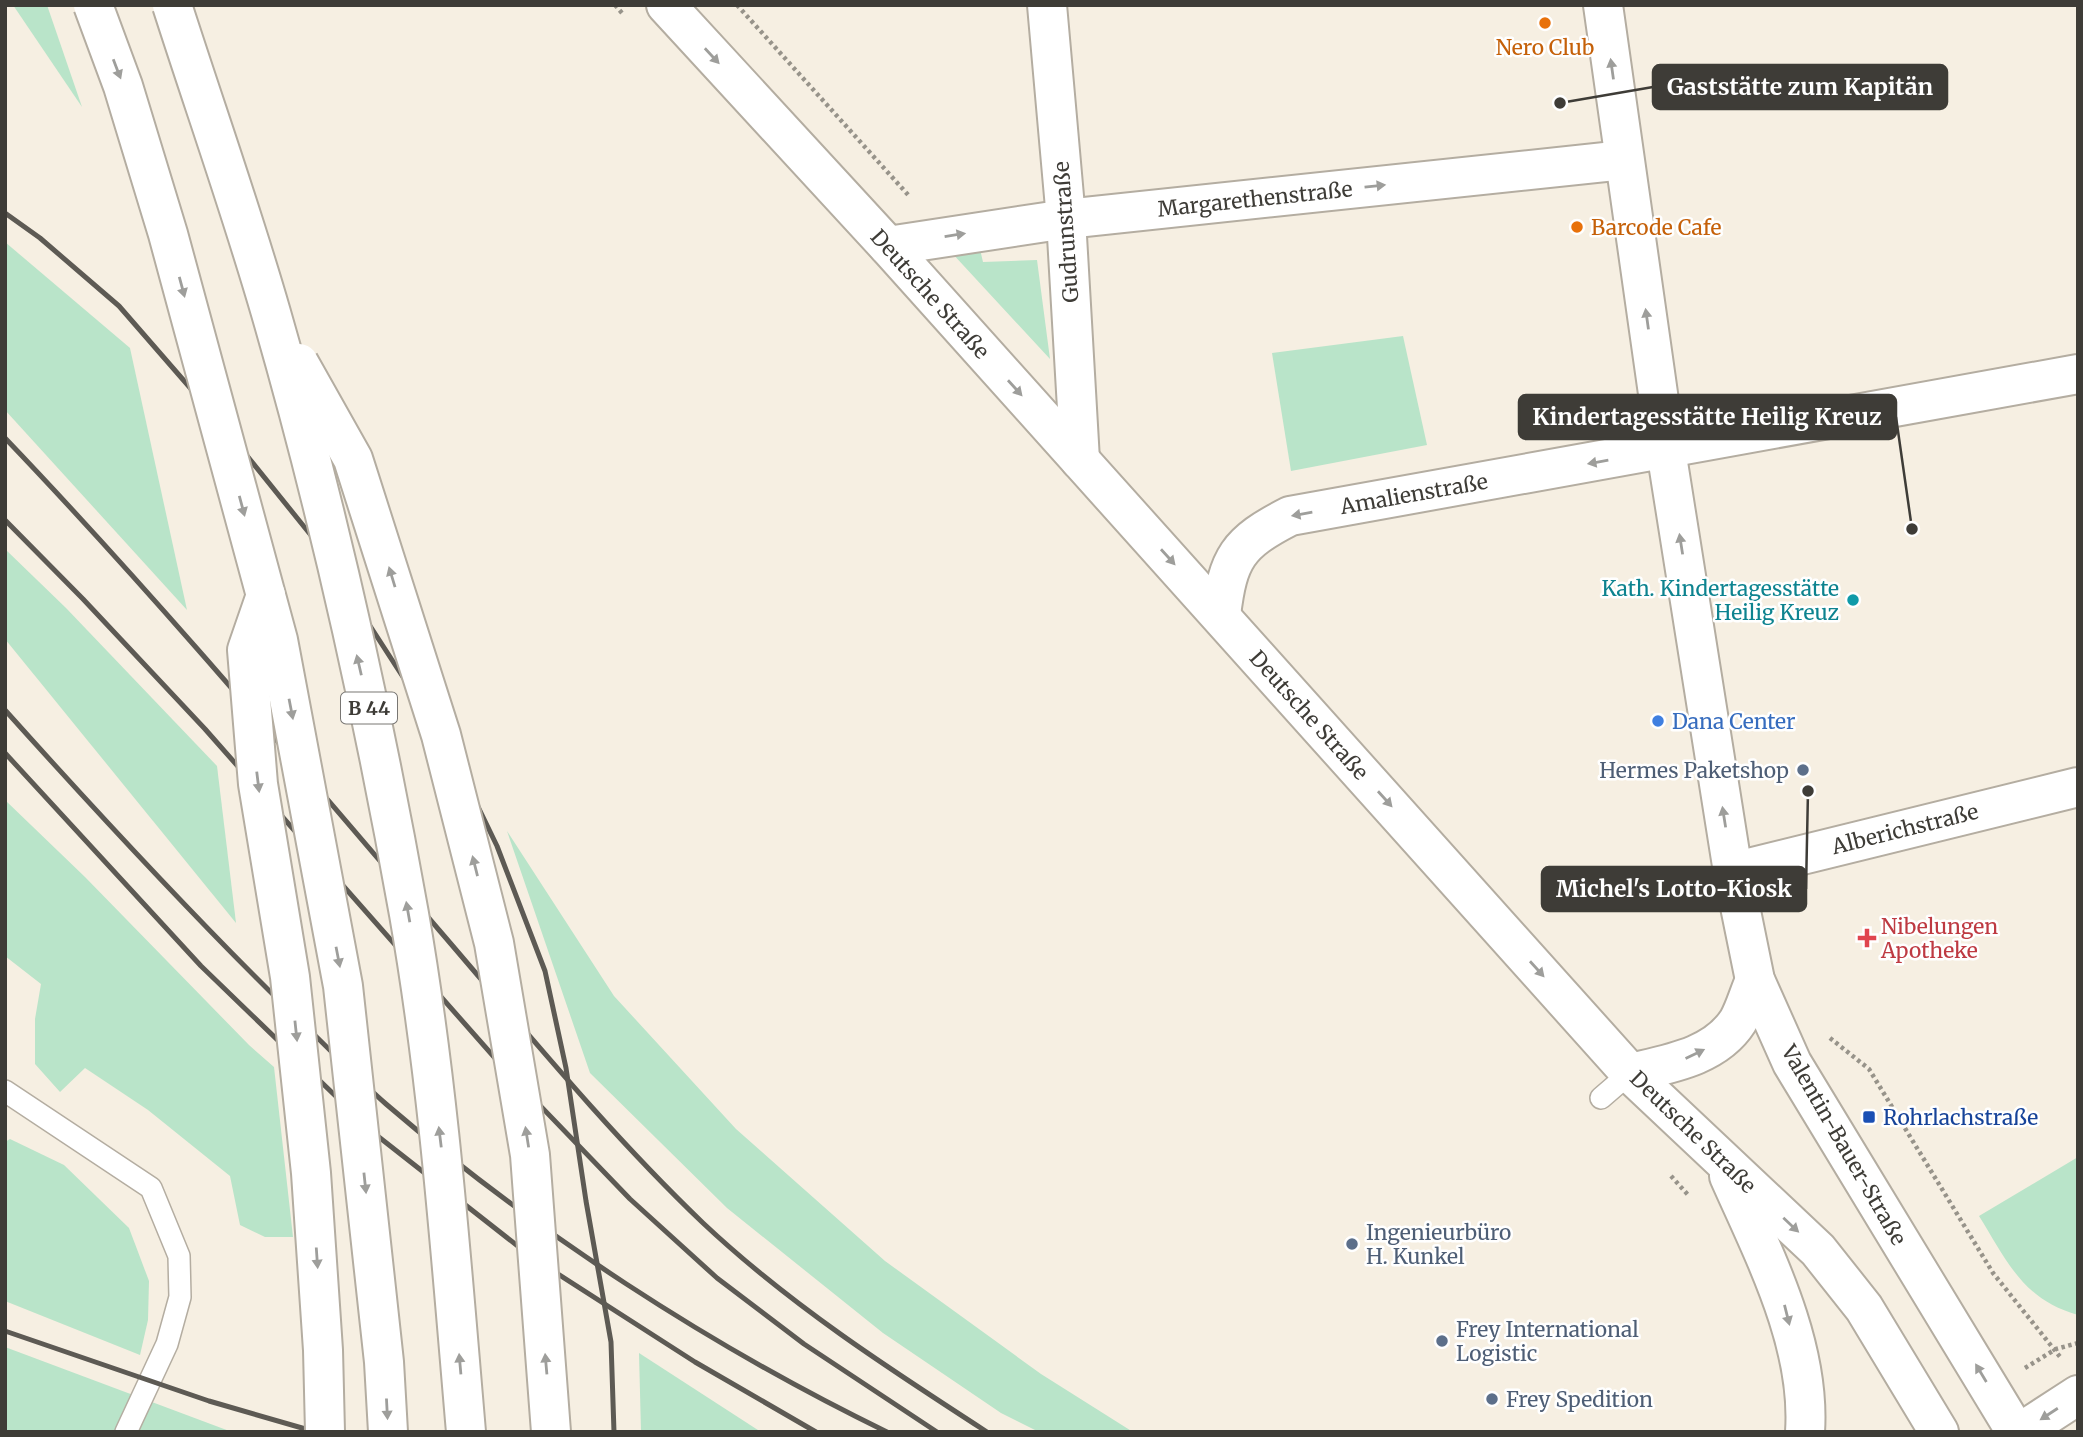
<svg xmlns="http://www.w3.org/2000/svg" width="2083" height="1437" font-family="Merriweather,serif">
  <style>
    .green { fill: #b9e4c9 }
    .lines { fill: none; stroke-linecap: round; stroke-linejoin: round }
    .service-casing { stroke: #b4ada1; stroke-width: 24 }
    .minor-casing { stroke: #b4ada1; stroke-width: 42 }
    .tertiary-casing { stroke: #b4ada1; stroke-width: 42 }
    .secondary-casing { stroke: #b4ada1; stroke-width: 42 }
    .path { stroke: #97938a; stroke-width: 4.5; stroke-dasharray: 3.5 3.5; stroke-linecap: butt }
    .service { stroke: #fff; stroke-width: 21 }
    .minor { stroke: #fff; stroke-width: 38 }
    .tertiary { stroke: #fff; stroke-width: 38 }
    .secondary { stroke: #fff; stroke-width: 38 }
    .rail { stroke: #5d5a54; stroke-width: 5 }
    .trunk-bridge-casing { stroke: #b4ada1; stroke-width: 42; stroke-linecap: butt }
    .trunk-bridge { stroke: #fff; stroke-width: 38 }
    .oneway { fill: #9e9e9b }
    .food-dot { fill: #e8710a; stroke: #fff; stroke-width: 2.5 }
    .culture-dot { fill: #0f9aa8; stroke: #fff; stroke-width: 2.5 }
    .shop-dot { fill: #3f7fe0; stroke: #fff; stroke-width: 2.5 }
    .service-dot { fill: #5c6f8a; stroke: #fff; stroke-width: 2.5 }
    .health-dot { fill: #e0444e; stroke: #fff; stroke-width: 2.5 }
    .transit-dot { fill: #1a4fb4; stroke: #fff; stroke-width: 2.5 }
    .labels { text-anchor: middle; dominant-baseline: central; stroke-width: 5; stroke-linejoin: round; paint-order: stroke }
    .shield { fill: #fff; stroke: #787673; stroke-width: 2 }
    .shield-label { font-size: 19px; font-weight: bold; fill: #3e3c37 }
    .food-label { font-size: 21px; fill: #c56008; stroke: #fff }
    .street-label { font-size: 21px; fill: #3e3c37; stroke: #fff }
    .culture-label { font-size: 21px; fill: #0d838f; stroke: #fff; text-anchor: end }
    .shop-label { font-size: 21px; fill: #366cbe; stroke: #fff; text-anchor: start }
    .service-label { font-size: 21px; fill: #4e5e75; stroke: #fff; text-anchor: start }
    .health-label { font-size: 21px; fill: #be3a42; stroke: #fff; text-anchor: start }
    .transit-label { font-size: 21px; fill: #164399; stroke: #fff; text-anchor: start }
    .leader { fill: none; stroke: #3e3c37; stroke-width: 2.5 }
    .callout-dot { fill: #3e3c37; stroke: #fff; stroke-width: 2.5 }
    .callout { fill: #3e3c37; stroke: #3e3c37; stroke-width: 2.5 }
    .callout-label { font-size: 23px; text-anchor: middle; font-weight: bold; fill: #fff }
  </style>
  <rect width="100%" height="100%" fill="#f6efe2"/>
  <g class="green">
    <polygon points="13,5 47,5 82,107"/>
    <polygon points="5,242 130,348 187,610 5,410"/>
    <polygon points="979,245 983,262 1037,260 1050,359 951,252"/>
    <polygon points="1403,336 1427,445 1291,471 1272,353"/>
    <polygon points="5,549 66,608 217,766 236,923 5,639"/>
    <polygon points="5,800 85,877 249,1045 274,1067 293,1237 265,1237 240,1225 230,1176 148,1110 85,1068 60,1092 35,1064 35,1019 41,984 5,956"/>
    <polygon points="507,831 614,996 736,1129 885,1261 1041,1374 1133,1432 1039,1432 1001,1413 883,1333 727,1208 590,1073"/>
    <polygon points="10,1139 64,1165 129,1228 149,1281 148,1320 140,1355 5,1301 5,1142"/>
    <path d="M2078,1157V1315C2023,1300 2007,1261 1979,1216Z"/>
    <polygon points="5,1347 232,1432 5,1432"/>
    <polygon points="639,1353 761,1432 641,1432"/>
  </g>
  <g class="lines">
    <g class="service-casing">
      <g id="service">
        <polyline points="5,1091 151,1188 179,1256 180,1297 167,1344 126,1432"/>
        <polyline points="1601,1098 1630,1073"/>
      </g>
    </g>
    <g class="minor-casing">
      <g id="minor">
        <polyline points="1047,5 1066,219 1080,460"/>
        <polyline points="888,246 1066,219 1624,160"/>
        <path d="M1221,615C1228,558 1237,543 1290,516L2078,374"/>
        <polyline points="1733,872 2078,787"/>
      </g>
    </g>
    <g class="tertiary-casing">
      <polyline id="tertiary" points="2021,1432 2078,1395"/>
    </g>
    <g class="secondary-casing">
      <g id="secondary">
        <polyline points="666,5 888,246 1630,1073 1818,1250 1864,1308 1939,1432"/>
        <polyline points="1603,5 1666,450 1733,872 1755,980 1792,1063 2016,1432"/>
        <path d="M1630,1073C1668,1064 1715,1057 1738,1021C1745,1009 1749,993 1755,980"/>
        <path d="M1729,1176C1764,1255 1811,1344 1805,1432"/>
      </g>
    </g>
    <g class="path">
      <polyline points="615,5 622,13"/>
      <polyline points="737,5 910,197"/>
      <polyline points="1830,1038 1869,1069 1993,1273 2061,1358"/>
      <polyline points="1671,1176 1689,1196"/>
      <polyline points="2025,1368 2056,1349 2078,1343"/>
    </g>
    <use href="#service" class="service"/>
    <use href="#minor" class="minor"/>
    <use href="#tertiary" class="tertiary"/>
    <use href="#secondary" class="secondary"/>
    <g class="rail">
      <polyline points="5,213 40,238 119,306 219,421 314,539 452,753 497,846 545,971 566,1068 586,1201 611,1342 614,1432"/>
      <path d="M5,438C156,596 297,764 439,930C525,1030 608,1132 703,1223C789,1304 888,1368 987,1432"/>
      <polyline points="5,520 83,599 205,729 502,1066 630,1199 717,1278 804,1344 937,1432"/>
      <path d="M5,710C101,817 200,924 303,1024C331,1050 357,1079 386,1104C535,1232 710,1346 887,1432"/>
      <polyline points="5,753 201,966 375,1134 533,1258 695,1362 816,1432"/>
      <polyline points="5,1331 209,1401 316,1432"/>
    </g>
    <g class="trunk-bridge-casing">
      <g id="trunk-bridge">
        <polyline points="93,5 123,86 168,234 278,640 343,986 384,1362 388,1432"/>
        <path d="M172,5C205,108 241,209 271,313C328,510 373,712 409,914C439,1085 451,1259 466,1432"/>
        <polyline points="299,363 353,459 441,735 494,943 530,1155 551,1432"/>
        <polyline points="266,595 247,650 258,784 290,977 311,1173 323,1350 325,1432"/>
      </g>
    </g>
    <use href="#trunk-bridge" class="trunk-bridge"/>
  </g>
  <defs><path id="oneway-solid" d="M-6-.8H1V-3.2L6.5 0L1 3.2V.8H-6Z" transform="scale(1.75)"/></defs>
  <g class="oneway">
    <use href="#oneway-solid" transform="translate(712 56) rotate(47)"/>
    <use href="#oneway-solid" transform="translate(117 69) rotate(69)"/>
    <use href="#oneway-solid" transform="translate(1612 69) rotate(-98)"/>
    <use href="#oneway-solid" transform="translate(1375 186) rotate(-6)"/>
    <use href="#oneway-solid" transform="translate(955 235) rotate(-9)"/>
    <use href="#oneway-solid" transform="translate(182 287) rotate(75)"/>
    <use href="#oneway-solid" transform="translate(1647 319) rotate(-98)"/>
    <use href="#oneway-solid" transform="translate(1015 388) rotate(48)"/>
    <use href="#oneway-solid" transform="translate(1598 462) rotate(170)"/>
    <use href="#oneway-solid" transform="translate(242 506) rotate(75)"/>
    <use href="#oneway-solid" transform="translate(1302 514) rotate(170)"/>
    <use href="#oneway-solid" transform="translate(1681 544) rotate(-99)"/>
    <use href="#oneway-solid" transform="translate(1168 557) rotate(48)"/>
    <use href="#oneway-solid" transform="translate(392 577) rotate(-107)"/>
    <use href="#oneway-solid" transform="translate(359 665) rotate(-103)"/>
    <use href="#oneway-solid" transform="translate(291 709) rotate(79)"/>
    <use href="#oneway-solid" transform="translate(258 782) rotate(83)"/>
    <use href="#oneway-solid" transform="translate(1385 799) rotate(48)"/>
    <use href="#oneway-solid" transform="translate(1724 817) rotate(-99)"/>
    <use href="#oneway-solid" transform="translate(475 866) rotate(-104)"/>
    <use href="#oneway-solid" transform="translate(408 912) rotate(-100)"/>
    <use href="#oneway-solid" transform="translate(338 957) rotate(79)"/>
    <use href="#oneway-solid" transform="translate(1537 969) rotate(48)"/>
    <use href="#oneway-solid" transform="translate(296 1031) rotate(84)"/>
    <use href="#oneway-solid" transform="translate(1695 1054) rotate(-26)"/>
    <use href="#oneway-solid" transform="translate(440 1137) rotate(-97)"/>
    <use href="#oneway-solid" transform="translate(527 1137) rotate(-99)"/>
    <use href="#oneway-solid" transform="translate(365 1183) rotate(84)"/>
    <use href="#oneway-solid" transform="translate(1791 1225) rotate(43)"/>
    <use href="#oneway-solid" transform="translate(317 1258) rotate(86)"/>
    <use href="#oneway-solid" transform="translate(1787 1315) rotate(76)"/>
    <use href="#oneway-solid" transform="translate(460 1364) rotate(-95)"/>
    <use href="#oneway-solid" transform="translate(546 1364) rotate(-95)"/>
    <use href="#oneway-solid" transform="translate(1981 1373) rotate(-121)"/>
    <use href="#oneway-solid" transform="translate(387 1409) rotate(87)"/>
    <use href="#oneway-solid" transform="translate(2049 1414) rotate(147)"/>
  </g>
  <g class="food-dot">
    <circle cx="1545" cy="23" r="7"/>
    <circle cx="1577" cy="227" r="7"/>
  </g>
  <circle class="culture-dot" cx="1853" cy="600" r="7"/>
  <circle class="shop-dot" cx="1658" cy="721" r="7"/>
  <g class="service-dot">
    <circle cx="1803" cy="770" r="7"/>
    <circle cx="1352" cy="1244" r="7"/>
    <circle cx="1442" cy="1341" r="7"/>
    <circle cx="1492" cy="1399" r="7"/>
  </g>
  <path class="health-dot" d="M1863.5 927.5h7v7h7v7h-7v7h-7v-7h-7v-7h7z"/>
  <rect class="transit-dot" x="1862" y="1110" width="14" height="14" rx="3.5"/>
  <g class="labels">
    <rect class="shield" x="341" y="692.5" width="56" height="31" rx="5"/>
    <g class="shield-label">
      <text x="369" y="708">B 44</text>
    </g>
    <g class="food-label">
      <text x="1545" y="47">Nero Club</text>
      <text x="1591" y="227" text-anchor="start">Barcode Cafe</text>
    </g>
    <g class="street-label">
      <text transform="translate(1255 199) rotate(-6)">Margarethenstraße</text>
      <text transform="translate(1066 232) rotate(-94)">Gudrunstraße</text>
      <text transform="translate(930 294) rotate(48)">Deutsche Straße</text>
      <text transform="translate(1414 494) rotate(-10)">Amalienstraße</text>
      <text transform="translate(1309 715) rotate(48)">Deutsche Straße</text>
      <text transform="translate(1905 829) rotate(-14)">Alberichstraße</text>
      <text transform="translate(1693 1132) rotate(44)">Deutsche Straße</text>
      <text transform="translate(1844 1145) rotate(60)">Valentin-Bauer-Straße</text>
    </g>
    <g class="culture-label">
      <text x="1839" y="588">Kath. Kindertagesstätte<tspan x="1839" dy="24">Heilig Kreuz</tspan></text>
    </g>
    <g class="shop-label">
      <text x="1672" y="721">Dana Center</text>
    </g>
    <g class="service-label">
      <text x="1789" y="770" text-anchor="end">Hermes Paketshop</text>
      <text x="1366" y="1232">Ingenieurbüro<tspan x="1366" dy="24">H. Kunkel</tspan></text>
      <text x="1456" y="1329">Frey International<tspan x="1456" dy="24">Logistic</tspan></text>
      <text x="1506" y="1399">Frey Spedition</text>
    </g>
    <g class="health-label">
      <text x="1881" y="926">Nibelungen<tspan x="1881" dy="24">Apotheke</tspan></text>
    </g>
    <g class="transit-label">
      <text x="1883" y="1117">Rohrlachstraße</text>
    </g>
  </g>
  <path class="leader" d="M1560 103L1653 87M1912 529L1896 417M1808 791L1806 889"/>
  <g class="callout-dot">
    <circle cx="1560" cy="103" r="7"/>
    <circle cx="1912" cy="529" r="7"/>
    <circle cx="1808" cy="791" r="7"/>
  </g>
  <g class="callout">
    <rect x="1653" y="65" width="294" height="44" rx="7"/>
    <rect x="1519" y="395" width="377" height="44" rx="7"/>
    <rect x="1542" y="867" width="264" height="44" rx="7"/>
  </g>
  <g class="callout-label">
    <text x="1800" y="95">Gaststätte zum Kapitän</text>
    <text x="1707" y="425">Kindertagesstätte Heilig Kreuz</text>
    <text x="1674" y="897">Michel's Lotto-Kiosk</text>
  </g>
  <rect width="2083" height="1437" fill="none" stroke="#3e3c37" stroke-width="14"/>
</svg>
